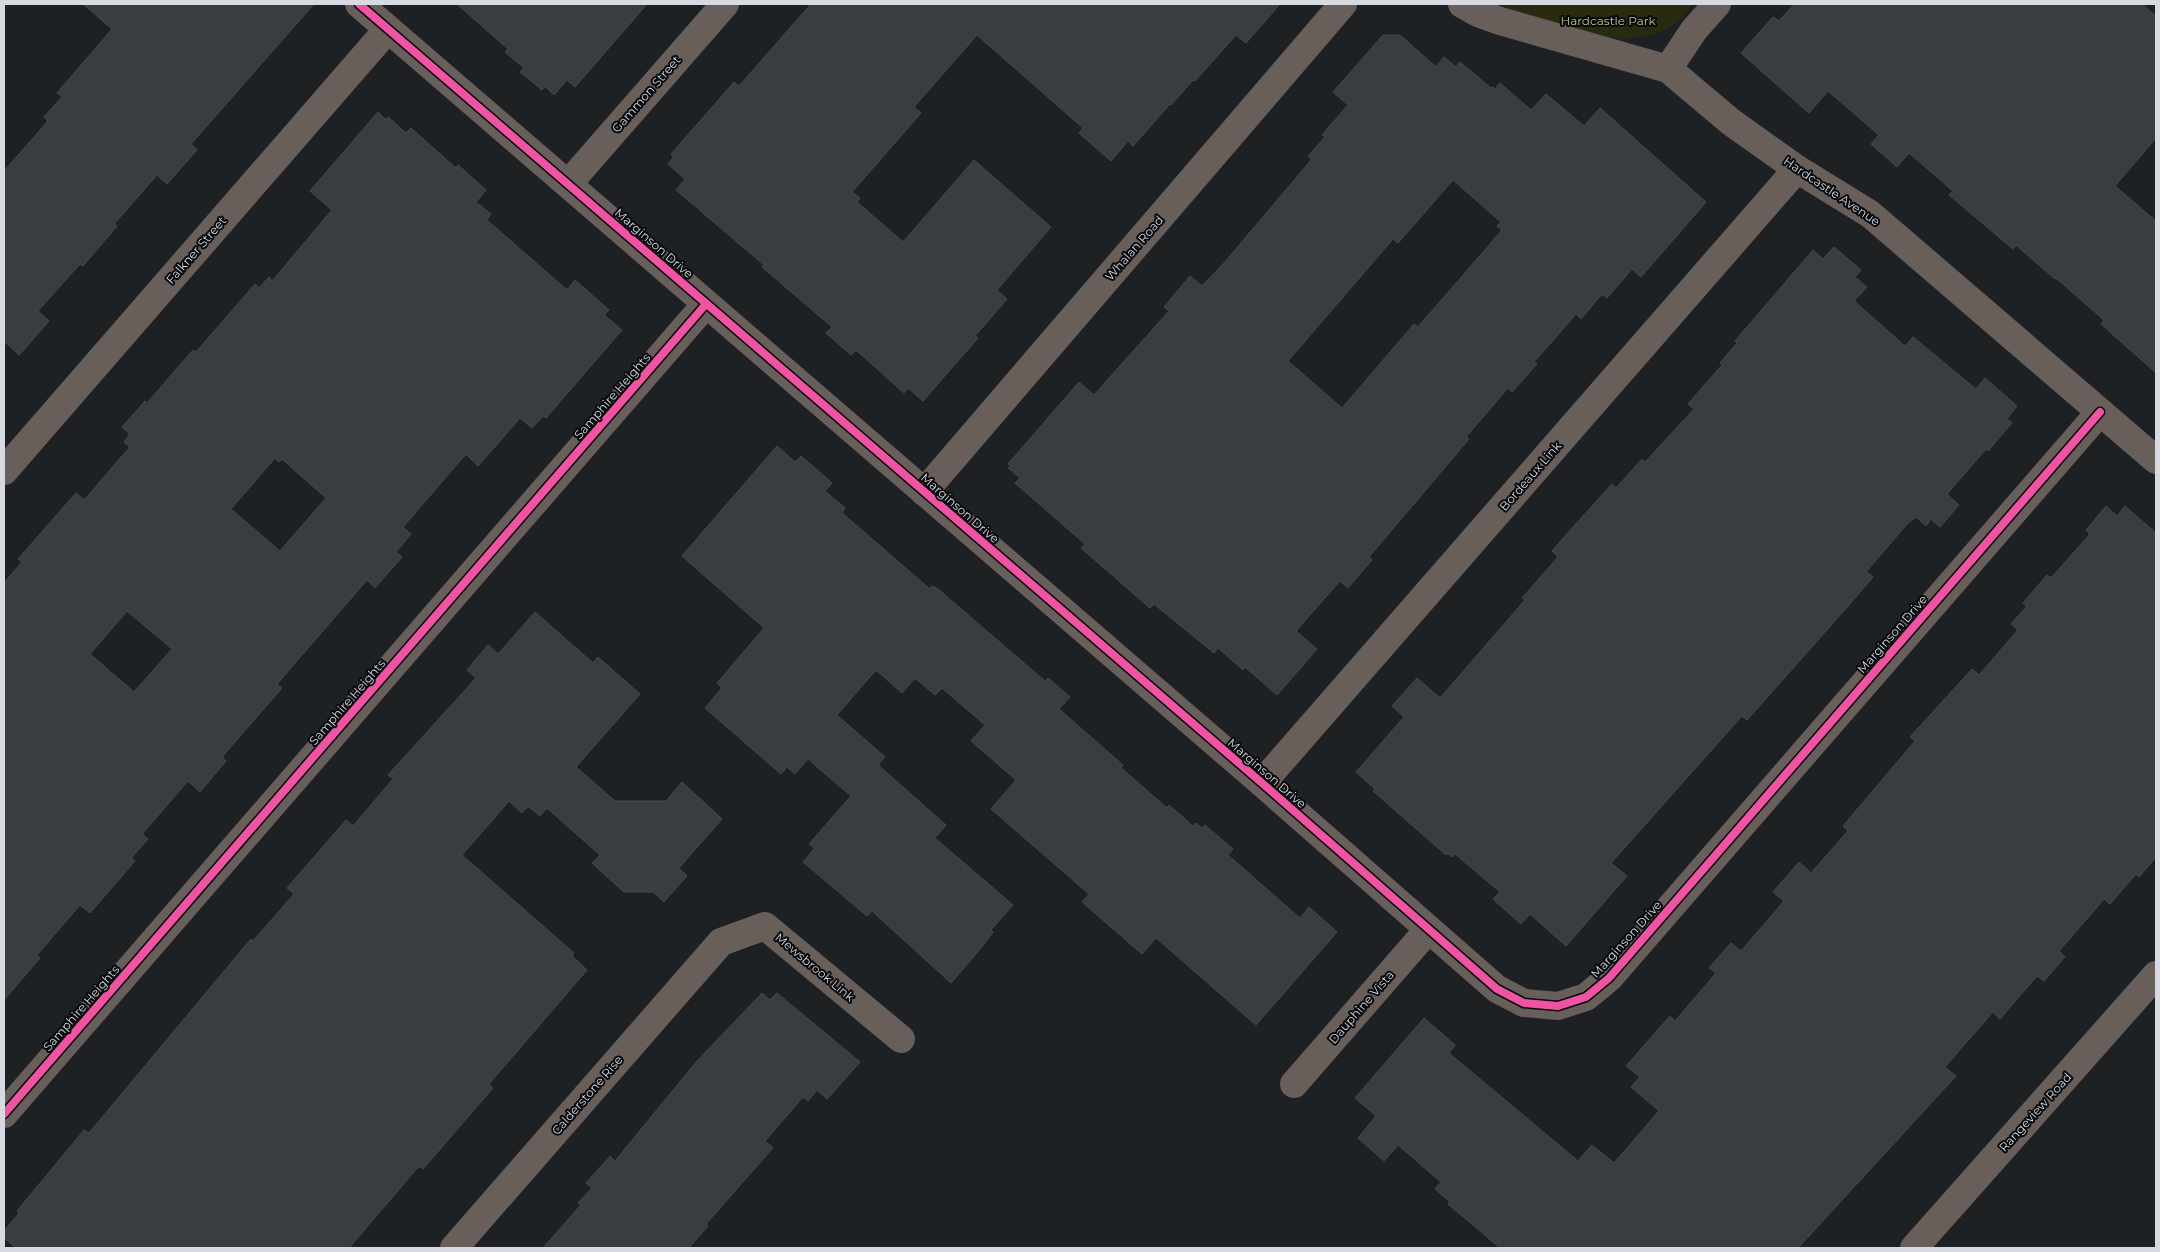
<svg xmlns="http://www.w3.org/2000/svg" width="2160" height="1252" font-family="Montserrat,sans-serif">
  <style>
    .green { fill: #282b0f }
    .building { fill: #3a3d40; stroke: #45484c; fill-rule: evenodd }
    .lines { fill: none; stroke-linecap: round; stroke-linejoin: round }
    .minor { stroke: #685e5a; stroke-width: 28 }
    .tertiary { stroke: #685e5a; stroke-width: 28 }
    .cycleway-casing { stroke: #07090d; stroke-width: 11 }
    .cycleway { stroke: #f153a3; stroke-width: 8 }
    .labels { text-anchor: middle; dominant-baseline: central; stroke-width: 4; stroke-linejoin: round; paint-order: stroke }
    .park-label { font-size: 12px; fill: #bfc688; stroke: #07090d }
    .street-label { font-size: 12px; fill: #d7dbe1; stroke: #07090d }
  </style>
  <rect width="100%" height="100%" fill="#1e2124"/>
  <polygon class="green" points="1493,4 1693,4 1676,23 1657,34 1625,39 1602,37"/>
  <g class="building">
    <polygon points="83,4 314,4 191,144 197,150 167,184 157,175 114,224 117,226 83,266 80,264 38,311 49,321 19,355 4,341 4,171 48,121 44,117 62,97 57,93 112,29"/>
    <polygon points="457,4 647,4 575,87 567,80 554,95 545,86 542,90 520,72 524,68 505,52 508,49"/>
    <polygon points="811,4 1280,4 1246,43 1236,35 1195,81 1193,80 1171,105 1170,104 1133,146 1128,141 1111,161 1079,133 1083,128 977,35 914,107 921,113 852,192 860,198 857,202 903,242 974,160 1051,227 997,290 1007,299 975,336 978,338 923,401 908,388 904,393 856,350 851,355 826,333 832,327 762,267 764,265 676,190 685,179 668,164 674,157 671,154 734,82 739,86"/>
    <polygon points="1794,4 2142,4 2156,16 2156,138 2115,186 2156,221 2156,373 2101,324 2104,320 2056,278 2055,279 2016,245 2013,249 1949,195 1953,191 1909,153 1897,167 1871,144 1879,135 1828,91 1809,113 1741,53 1773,17 1779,21"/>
    <path d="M1383,35H1400L1436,67L1444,57L1456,67L1460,62L1491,88L1493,87L1495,89L1500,83L1531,110L1546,94L1584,126L1600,108L1706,202L1641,277L1632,269L1607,298L1602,294L1581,319L1576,314L1534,362L1537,364L1512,392L1508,388L1466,437L1469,439L1369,557L1372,560L1348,588L1340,581L1296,631L1317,649L1277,695L1245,667L1243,670L1218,648L1214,653L1154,604L1150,608L1081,548L1085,544L1015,483L1020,478L1008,468L1011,466L1008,464L1079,382L1094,395L1169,311L1164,307L1190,276L1202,286L1224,263L1312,159L1308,156L1325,137L1322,135L1348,105L1333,92ZM1453,180L1501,222L1497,226L1502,230L1418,327L1414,324L1342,408L1288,361L1393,239L1398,243Z"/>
    <path d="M378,112L386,120L388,117L406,133L411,128L456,168L458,165L486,190L476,202L491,214L487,220L567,290L575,280L609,310L604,315L622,330L546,418L543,416L532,428L520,418L478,466L466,454L403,527L411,534L396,552L402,557L375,588L367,580L277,684L282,688L222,757L226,761L200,792L188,781L142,834L148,839L131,858L135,861L90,913L80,905L37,955L40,958L4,1000V583L22,562L18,559L76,493L84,500L130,447L124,442L130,434L122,427L145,401L147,403L193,350L196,352L255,284L259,288L269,277L272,281L332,210L310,191ZM275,458L279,462L282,459L326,498L280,551L231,509ZM127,611L172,649L134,692L90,654Z"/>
    <polygon points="1834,247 1861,270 1855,277 1867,287 1854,301 1905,346 1913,337 1976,389 1985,378 2017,406 2007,419 2012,423 1988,451 1986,449 1947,494 1959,505 1940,527 1931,519 1926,526 1916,517 1908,523 1866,572 1873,577 1850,604 1747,720 1742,716 1611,863 1627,876 1566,946 1530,914 1521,924 1493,899 1500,892 1455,854 1452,857 1448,853 1446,855 1373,791 1375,789 1356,772 1404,717 1392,706 1417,678 1440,698 1525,600 1522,598 1558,557 1552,551 1573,527 1612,484 1616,488 1642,459 1645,462 1694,409 1688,404 1722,365 1720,363 1737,343 1735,341 1813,250 1823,259"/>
    <polygon points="777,446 795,462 801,456 832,483 825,491 845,508 842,513 923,583 930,589 932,586 938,589 1045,681 1048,678 1070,697 1059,709 1123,765 1121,768 1167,808 1169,805 1193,826 1196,823 1202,828 1205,825 1233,849 1228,855 1300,918 1309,907 1337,932 1256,1025 1156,938 1142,954 1082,902 1089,894 991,809 1016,780 971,741 985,725 942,688 935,695 915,678 902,693 876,670 837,715 885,757 878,765 946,825 935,838 1013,905 991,930 993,932 982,947 951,983 872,911 867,916 803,862 815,848 809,844 851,796 808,759 795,774 787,767 781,774 705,708 722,688 717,683 764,628 682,556"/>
    <polygon points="2106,506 2117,516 2125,506 2156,533 2156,857 2139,877 2136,874 2110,904 2104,899 2059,951 2065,957 2044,981 2037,976 2000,1019 1993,1012 1945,1067 1956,1076 1798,1248 1500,1248 1448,1204 1450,1202 1435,1189 1441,1182 1398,1145 1384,1161 1358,1138 1376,1116 1355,1098 1424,1018 1455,1045 1449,1053 1578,1161 1592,1145 1614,1163 1659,1111 1631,1087 1640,1077 1626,1066 1670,1016 1675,1021 1716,973 1709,968 1731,943 1741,951 1784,901 1773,892 1799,862 1811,873 1848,831 1843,826 1915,741 1910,737 1972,669 1979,675 2018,630 2011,624 2027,606 2023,603 2047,575 2051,578 2090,534 2086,530"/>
    <polygon points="535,612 593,663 598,657 640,694 576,767 615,801 666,801 682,782 722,819 679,868 687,876 664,902 653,892 624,892 592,863 600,855 547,808 540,816 528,806 522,813 509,801 462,855 574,953 572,956 587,970 489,1084 493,1088 423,1169 419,1166 349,1248 16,1248 4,1238 4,1231 19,1213 17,1211 84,1130 89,1133 225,970 251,939 253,941 294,894 287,888 346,820 353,826 393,779 388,775 476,678 467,670 488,645 498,654"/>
    <polygon points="762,993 770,1000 777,993 860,1062 827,1099 817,1090 808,1101 803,1097 765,1141 773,1148 706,1224 708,1226 689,1248 543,1248 581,1205 578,1203 592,1188 586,1183 610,1156 615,1161 697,1061"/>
  </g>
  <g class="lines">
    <g class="minor">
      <polyline points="359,4 1262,783 1497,989 1524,1003 1558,1006 1586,997 1609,978 2100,412"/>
      <polyline points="1462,4 1478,13 1500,21 1668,69 1731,122 1797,169 1870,214 2156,460"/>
      <polyline points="1668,69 1694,30 1717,4"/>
      <polyline points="568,184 725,4"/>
      <polyline points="4,471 388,29"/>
      <polyline points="924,492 1343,4"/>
      <polyline points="1262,783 1797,169"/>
      <polyline points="1294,1084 1428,930"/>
      <polyline points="4,1114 706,304"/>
      <polyline points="454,1248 721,942 765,926 901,1039"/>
    </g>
    <polyline class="tertiary" points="1914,1248 2156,975"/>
    <g class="cycleway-casing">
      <g id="cycleway">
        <polyline points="359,4 1262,783 1497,989 1524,1003 1558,1006 1586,997 1609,978 2100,412"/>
        <polyline points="4,1114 706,304"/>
      </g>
    </g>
    <use href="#cycleway" class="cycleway"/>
  </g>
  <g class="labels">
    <g class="park-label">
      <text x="1608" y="20">Hardcastle Park</text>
    </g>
    <g class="street-label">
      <text transform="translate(646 94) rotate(-49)">Gammon Street</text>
      <text transform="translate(1832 191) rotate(34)">Hardcastle Avenue</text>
      <text transform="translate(654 243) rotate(41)">Marginson Drive</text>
      <text transform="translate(1134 248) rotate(-49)">Whalan Road</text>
      <text transform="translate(196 250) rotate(-49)">Falkner Street</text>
      <text transform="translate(612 396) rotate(-49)">Samphire Heights</text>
      <text transform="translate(1530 476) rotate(-49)">Bordeaux Link</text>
      <text transform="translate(960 508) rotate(41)">Marginson Drive</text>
      <text transform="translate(1892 634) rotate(-49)">Marginson Drive</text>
      <text transform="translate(347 702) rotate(-49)">Samphire Heights</text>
      <text transform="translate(1267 773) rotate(41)">Marginson Drive</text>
      <text transform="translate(1626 939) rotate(-48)">Marginson Drive</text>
      <text transform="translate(815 967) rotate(40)">Mewsbrook Link</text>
      <text transform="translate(1361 1007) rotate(-49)">Dauphine Vista</text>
      <text transform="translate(81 1008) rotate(-49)">Samphire Heights</text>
      <text transform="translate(587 1095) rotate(-49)">Calderstone Rise</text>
      <text transform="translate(2035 1112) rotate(-48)">Rangeview Road</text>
    </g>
  </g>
  <rect width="2160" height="1252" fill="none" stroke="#d7dbe1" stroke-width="10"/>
</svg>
